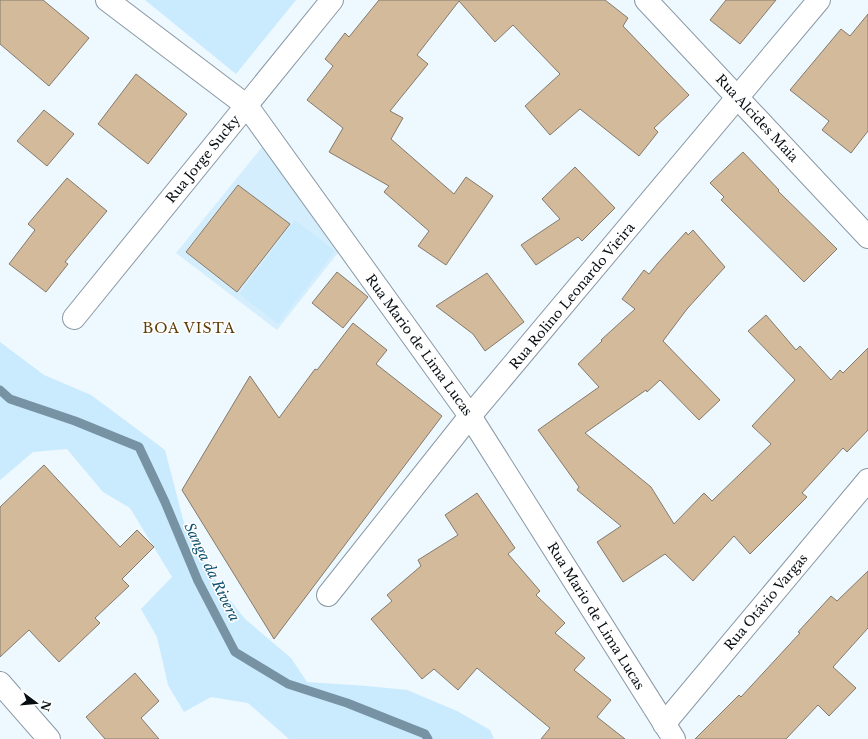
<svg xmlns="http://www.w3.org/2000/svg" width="868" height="739" font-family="'Libre Baskerville',serif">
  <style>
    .built { fill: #d5eefd }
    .green { fill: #caeafe }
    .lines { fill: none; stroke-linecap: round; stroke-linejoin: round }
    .stream { stroke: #7692a3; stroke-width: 9 }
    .building { fill: #d3ba9a; stroke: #847a6c }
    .minor-casing { stroke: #8999a4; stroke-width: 24 }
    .minor { stroke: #fff; stroke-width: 22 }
    .labels { text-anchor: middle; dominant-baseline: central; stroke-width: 3; stroke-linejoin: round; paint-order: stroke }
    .street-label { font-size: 13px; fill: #070d10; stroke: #fff }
    .neighbourhood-label { font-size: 14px; letter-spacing: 1px; fill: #603f07; stroke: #fff }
    .water-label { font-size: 14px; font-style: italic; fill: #0e5070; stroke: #fff }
  </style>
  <rect width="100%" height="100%" fill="#eef8ff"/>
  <polygon class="built" points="263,146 341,249 277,330 176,253"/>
  <g class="green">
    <polygon points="145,0 296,0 236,74"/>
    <polygon points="295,220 335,251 278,324 239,294"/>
    <polygon points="0,342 44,375 91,395 165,450 185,527 219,586 245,619 291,658 307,682 367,686 407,690 457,711 490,730 494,739 289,739 248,703 211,697 184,712 168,685 157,637 141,609 172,577 130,508 103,492 67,449 33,452 0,480"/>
  </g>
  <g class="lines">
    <polyline class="stream" points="0,390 10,399 75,421 139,447 165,502 198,581 235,652 288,684 347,703 425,734 428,739"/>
  </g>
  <g class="building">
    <polygon points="0,0 43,0 89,38 49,86 0,44"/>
    <polygon points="379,0 605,0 628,18 623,26 689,95 654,128 658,132 639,156 580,109 550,135 525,106 560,74 513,25 495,42 459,1 417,55 428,64 390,111 403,118 391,139 454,194 466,177 493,196 446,265 418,246 429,231 384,192 389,186 329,152 343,128 307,100 333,66 325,59 345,33 349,37"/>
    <polygon points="726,0 776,0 740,44 710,20"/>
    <polygon points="868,14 868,131 851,153 822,130 829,121 790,90 841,29 850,36"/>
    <polygon points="136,74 187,114 148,164 98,124"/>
    <polygon points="44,110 74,134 47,166 17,141"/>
    <polygon points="743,152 779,190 778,191 837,249 804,282 721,200 724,197 710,183"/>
    <polygon points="575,167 615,208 582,241 578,237 536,265 521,245 560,219 542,199"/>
    <polygon points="67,178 107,211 65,262 68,264 46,292 9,264 35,230 28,224"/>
    <polygon points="238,185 290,224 237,292 186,252"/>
    <polygon points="693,230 725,267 687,309 663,341 720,400 699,420 660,380 647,392 646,390 585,433 651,487 674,524 704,493 712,501 771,444 752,426 795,380 748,331 766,315 796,350 800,346 831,380 840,370 843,373 868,348 868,430 847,452 843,448 802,493 807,497 750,554 734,536 693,581 665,554 623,582 597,542 621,526 577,490 579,487 538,430 599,387 578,364 602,341 601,340 635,309 622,299 644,270 649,274 658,263 686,232 688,235"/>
    <polygon points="337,272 368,297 343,328 312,303"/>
    <polygon points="487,273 524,322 485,351 473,334 436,306"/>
    <polygon points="353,323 387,350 376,364 442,416 274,639 182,490 250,376 279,418 315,369 317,370"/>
    <polygon points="44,465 120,547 137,530 154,547 122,579 129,586 95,618 100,623 59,662 29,630 0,657 0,507"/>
    <polygon points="477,493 515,548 508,554 540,591 536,595 565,623 555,633 585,658 574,670 611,700 597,717 625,739 541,739 550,728 477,668 458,690 434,669 422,679 371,619 392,601 387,595 421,566 418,560 458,535 445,515"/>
    <polygon points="868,571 868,628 833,667 856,688 829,716 818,705 786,739 695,739 739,695 741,697 800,633 798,632 831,596 837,601"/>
    <polygon points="135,673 159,701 141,718 159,739 105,739 86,717"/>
  </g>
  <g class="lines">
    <g class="minor-casing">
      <g id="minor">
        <polyline points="107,0 247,106 470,416 674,739"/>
        <polyline points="646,0 868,237"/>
        <polyline points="74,318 332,0"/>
        <polyline points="328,595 470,416 819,0"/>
        <polyline points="0,683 49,739"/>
        <polyline points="664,724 868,480"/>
      </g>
    </g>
    <use href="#minor" class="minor"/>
  </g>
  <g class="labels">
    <g class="street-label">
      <text transform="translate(757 118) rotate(47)">Rua Alcides Maia</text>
      <text transform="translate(203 159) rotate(-51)">Rua Jorge Sucky</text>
      <text transform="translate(572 296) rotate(-50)">Rua Rolino Leonardo Vieira</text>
      <text transform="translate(419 345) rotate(54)">Rua Mario de Lima Lucas</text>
      <text transform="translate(766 602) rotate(-50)">Rua Otávio Vargas</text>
      <text transform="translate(596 616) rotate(58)">Rua Mario de Lima Lucas</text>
    </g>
    <g class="neighbourhood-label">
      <text x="189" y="328">BOA VISTA</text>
    </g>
    <g class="water-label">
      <text transform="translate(212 572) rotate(64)">Sanga da Rivera</text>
    </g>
  </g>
  <g transform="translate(36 703) rotate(106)" stroke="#ffffff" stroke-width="3" paint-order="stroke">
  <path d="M0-3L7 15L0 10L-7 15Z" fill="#070d10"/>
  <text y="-6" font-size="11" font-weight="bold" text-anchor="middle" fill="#070d10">N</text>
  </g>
</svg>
